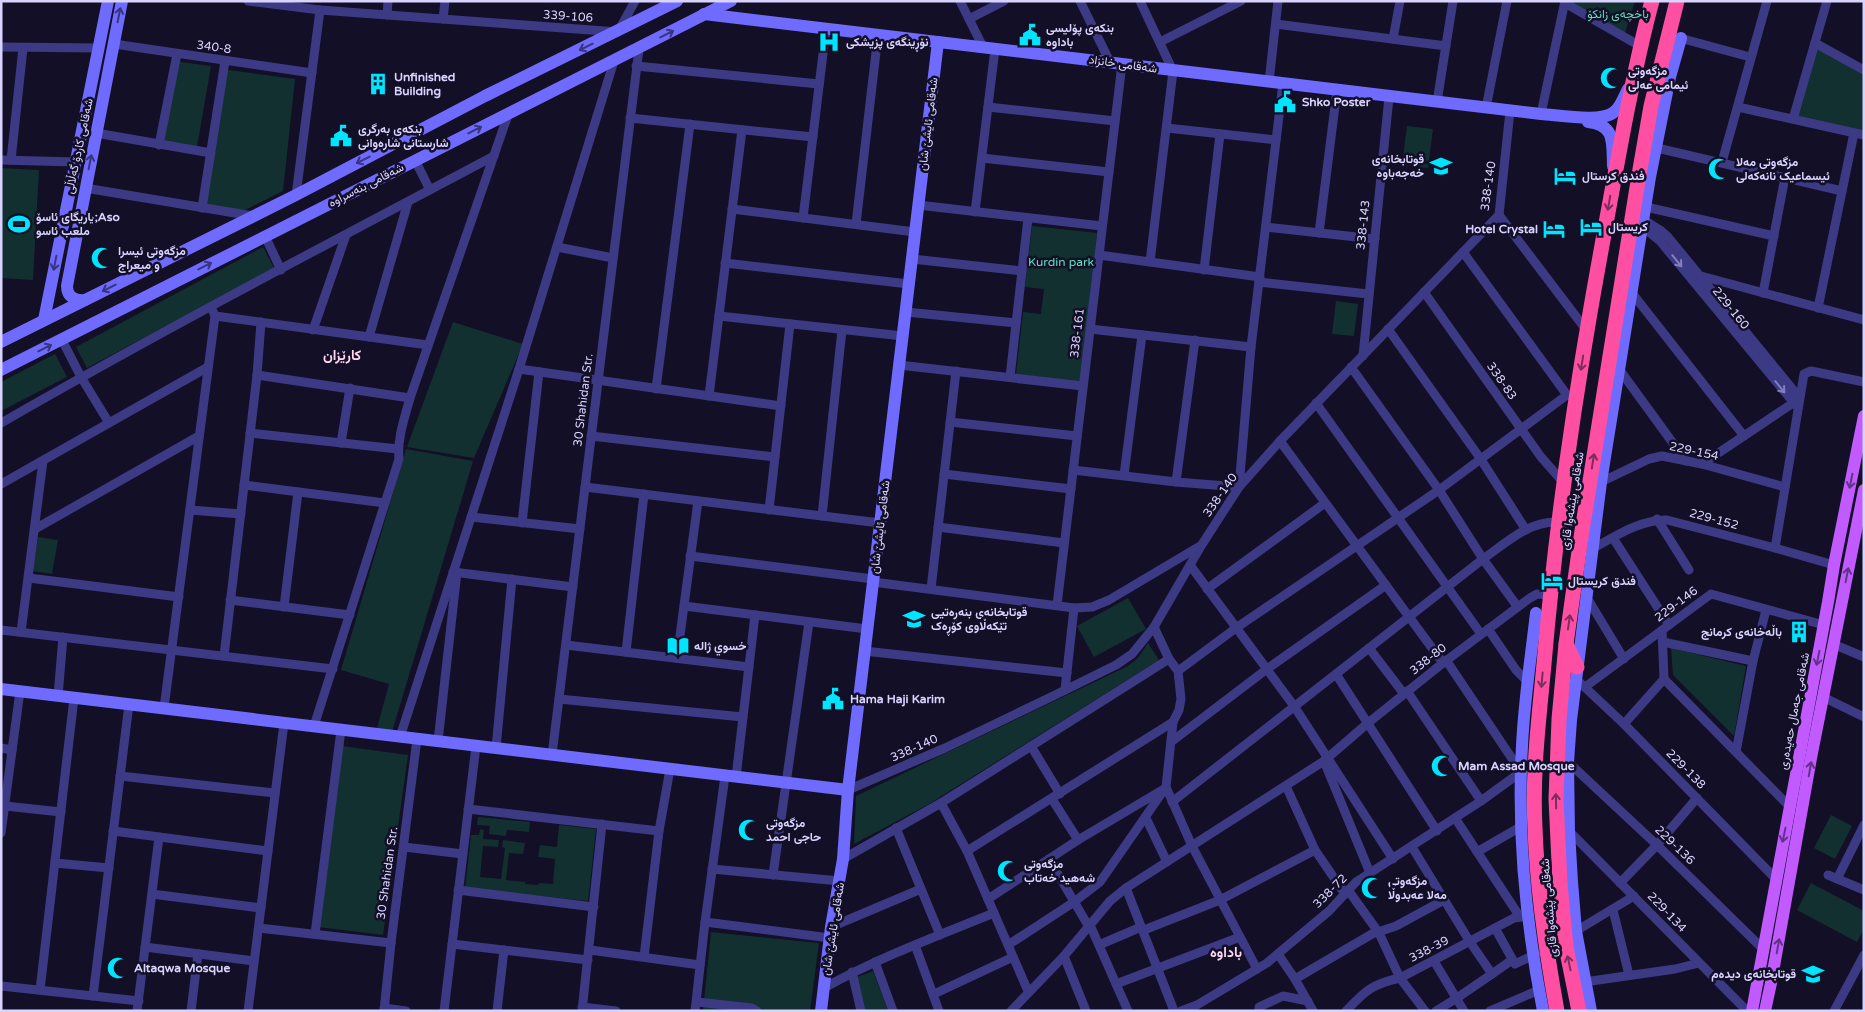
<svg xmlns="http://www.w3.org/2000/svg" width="1865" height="1012" font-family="'Varela Round',Vazirmatn,sans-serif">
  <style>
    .green { fill: #12302f }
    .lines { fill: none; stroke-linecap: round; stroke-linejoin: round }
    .street { stroke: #3d3a85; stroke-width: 9 }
    .secondary { stroke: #6f6bff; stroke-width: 12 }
    .primary { stroke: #c25bff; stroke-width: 12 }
    .highway { stroke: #ff4fa3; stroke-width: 15 }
    .oneway { stroke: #38347d }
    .oneway2 { stroke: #7d2c5e }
    .oneway3 { stroke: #837fbc }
    .oneway4 { stroke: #623188 }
    .labels { text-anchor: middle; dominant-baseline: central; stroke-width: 5; stroke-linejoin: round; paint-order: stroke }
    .park-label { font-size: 12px; fill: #5fe0c0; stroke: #130f26 }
    .street-label { font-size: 12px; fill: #d9d4ff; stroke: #130f26 }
    .poi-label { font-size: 12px; font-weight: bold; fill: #d9d4ff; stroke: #130f26; text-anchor: start }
    .neighbourhood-label { font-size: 14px; font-weight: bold; fill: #ffd6f0; stroke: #130f26 }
  </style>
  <rect width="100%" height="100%" fill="#130f26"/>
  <g class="green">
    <polygon points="1570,1 1635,1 1625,33"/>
    <polygon points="1815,43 1864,70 1864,135 1793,119"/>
    <polygon points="173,61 211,66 197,147 156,141"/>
    <polygon points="222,69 295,79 283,191 243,211 201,205"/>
    <polygon points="1407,126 1433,129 1428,168 1402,165"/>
    <polygon points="1,168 39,170 33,280 1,278"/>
    <polygon points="1032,226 1097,233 1080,382 1016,374 1023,312 1041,314 1044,289 1025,287"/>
    <polygon points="263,247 274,268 87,368 76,347"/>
    <polygon points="1336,301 1358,304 1354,336 1332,334"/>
    <polygon points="453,322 523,344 474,458 407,447"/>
    <polygon points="55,354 67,377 1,411 1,382"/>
    <polygon points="406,449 473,461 392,732 377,728 389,684 341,670"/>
    <polygon points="38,537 58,540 52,574 33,571"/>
    <polygon points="1128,598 1146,629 1094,657 1077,626"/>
    <polygon points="1148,643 1159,660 929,804 854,844 856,796 1128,666 1138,658"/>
    <polygon points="1671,648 1746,666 1734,736 1673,675"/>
    <polygon points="342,746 408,755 383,935 318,927"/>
    <polygon points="1831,815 1852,826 1835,859 1814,848"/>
    <polygon points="478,817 530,822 529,832 507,830 506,836 489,834 490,826 477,825"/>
    <polygon points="559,825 596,829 588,901 465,888 471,835 479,835 480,829 484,830 483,839 499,840 498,847 483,846 480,877 501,879 505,848 502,847 503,840 525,843 523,854 509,853 506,880 525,882 525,884 538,885 539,883 553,884 555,859 538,857 540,845 557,847"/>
    <polygon points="1811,883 1864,911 1864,929 1857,942 1797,910"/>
    <polygon points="711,932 819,943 810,1011 703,1011"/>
    <polygon points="873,971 888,1011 865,1011 857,977"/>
  </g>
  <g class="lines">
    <g class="street">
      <polyline points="248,1 320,10 618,32 635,1"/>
      <polyline points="960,1 983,47"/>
      <polyline points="1080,1 1110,62"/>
      <polyline points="1140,1 1173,71 1150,262"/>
      <polyline points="1565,3 1640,46"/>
      <polyline points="387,15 388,1"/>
      <polyline points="443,19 445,1"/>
      <polyline points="969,19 1004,1"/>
      <polyline points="1276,24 1446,46"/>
      <polyline points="1676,37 1750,57"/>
      <polyline points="1393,39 1400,1"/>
      <polyline points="1160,42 1241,1"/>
      <polyline points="1815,43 1864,70"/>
      <polyline points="114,44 312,73"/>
      <polyline points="1,47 99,48"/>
      <polyline points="636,66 819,84"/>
      <polyline points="1269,82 1278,1"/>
      <polyline points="1437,102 1453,1"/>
      <polyline points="988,107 1115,121"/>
      <polyline points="1738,107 1864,135"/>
      <polyline points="1486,108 1507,1"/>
      <polyline points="1541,114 1565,1"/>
      <polyline points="630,118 813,137"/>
      <polyline points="1793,119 1827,1"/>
      <polyline points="1167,128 1276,140"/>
      <polyline points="96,133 211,153"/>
      <polyline points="159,145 177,54"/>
      <polyline points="1657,148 1842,191"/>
      <polyline points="982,158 1109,172"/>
      <polyline points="1,160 75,162"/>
      <polyline points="11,160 23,48"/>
      <polyline points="415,160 430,190"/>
      <polyline points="1722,162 1767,1"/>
      <polyline points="85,188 253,216"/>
      <polyline points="296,195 320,10"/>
      <polyline points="918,205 1102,226"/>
      <polyline points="1646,207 1774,236"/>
      <polyline points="202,208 225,61"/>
      <polyline points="732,209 915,232"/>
      <polyline points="975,212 995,49"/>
      <polyline points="1499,215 1587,331"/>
      <polyline points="803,218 826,29"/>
      <polyline points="1644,220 1660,230 1668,237 1799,397"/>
      <polyline points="856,224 878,35"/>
      <polyline points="1266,227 1375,239"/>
      <polyline points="1643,227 1660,241 1798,408"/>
      <polyline points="1319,233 1337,90"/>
      <polyline points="265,236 281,270"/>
      <polyline points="557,247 613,258"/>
      <polyline points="1463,252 1567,395"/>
      <polyline points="1099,255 1260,277"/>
      <polyline points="912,259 1022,271"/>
      <polyline points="725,263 909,284"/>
      <polyline points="1204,270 1220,134"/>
      <polyline points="1701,276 1864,320"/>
      <polyline points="1259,282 1368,294"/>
      <polyline points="1424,292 1541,457 1563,482"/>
      <polyline points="1632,293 1744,436"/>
      <polyline points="1763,293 1785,177"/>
      <polyline points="1818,308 1854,133"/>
      <polyline points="906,312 1016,323"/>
      <polyline points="215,316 428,345"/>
      <polyline points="719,316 903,336"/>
      <polyline points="1090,329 1251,347"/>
      <polyline points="1388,329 1480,458 1526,530"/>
      <polyline points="313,330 346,235"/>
      <polyline points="369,337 408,202"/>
      <polyline points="62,340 81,377 109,423"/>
      <polyline points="1363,356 1389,97"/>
      <polyline points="899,365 1083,386"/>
      <polyline points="1351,367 1439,490 1483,559 1517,606"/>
      <polyline points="519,369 781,406"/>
      <polyline points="1619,369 1686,461"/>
      <polyline points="257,375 410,398"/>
      <polyline points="1010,377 1028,218"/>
      <polyline points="656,389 690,124"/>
      <polyline points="709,396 742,130"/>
      <polyline points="1316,403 1481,634"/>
      <polyline points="950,422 1077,436"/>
      <path d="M1,423C163,330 329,243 494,156"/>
      <polyline points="250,433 398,449"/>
      <polyline points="591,436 775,457"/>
      <polyline points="1280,441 1443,663"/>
      <polyline points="341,443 350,388"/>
      <polyline points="1702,464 1793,403"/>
      <polyline points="1073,470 1176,482 1239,487 1251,347 1283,83"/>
      <polyline points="944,474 1071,489"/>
      <polyline points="1124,475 1142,335"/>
      <polyline points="1176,482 1195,340"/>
      <polyline points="1601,482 1649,459 1662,456 1702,464 1785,487"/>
      <polyline points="1,484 208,367"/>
      <polyline points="244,485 385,503"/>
      <polyline points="585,487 880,523"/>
      <polyline points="190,510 241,514"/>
      <polyline points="769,510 790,324"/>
      <polyline points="822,516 842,330"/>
      <polyline points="471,517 580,529"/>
      <polyline points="1657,519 1689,570"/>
      <polyline points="522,523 539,372"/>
      <polyline points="938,527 1064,543"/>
      <polyline points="35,529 199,436"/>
      <polyline points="1613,538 1669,625"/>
      <polyline points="1775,548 1804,374 1811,371 1864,382"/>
      <path d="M1592,549C1614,537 1641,519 1667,520L1775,548L1834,565"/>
      <polyline points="690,556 873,579"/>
      <polyline points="1190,565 1294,706 1393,859"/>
      <polyline points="453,572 573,587"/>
      <polyline points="29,578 179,597"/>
      <polyline points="873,582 1074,608 1092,607 1109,600 1200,546"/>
      <polyline points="931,589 956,371"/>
      <polyline points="1207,589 1325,503"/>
      <polyline points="1586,596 1624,659"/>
      <polyline points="230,600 350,615"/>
      <polyline points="1057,605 1122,64"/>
      <polyline points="684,606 867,629"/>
      <polyline points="284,607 298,492"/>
      <polyline points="1154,627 1169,659 1178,671 1181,699 1179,710 1173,722 1166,787 1192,846 1257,969"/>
      <polyline points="1488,629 1516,670 1528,682"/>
      <polyline points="1,630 333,669"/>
      <polyline points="21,632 43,461"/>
      <polyline points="1663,642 1753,661"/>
      <polyline points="1833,644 1864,657"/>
      <polyline points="566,645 749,667"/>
      <polyline points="1369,648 1404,694"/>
      <polyline points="864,651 1067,673"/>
      <polyline points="626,652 644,494"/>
      <polyline points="224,656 257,375 261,322"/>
      <polyline points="677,658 698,501"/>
      <polyline points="1178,671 1236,628 1439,490 1567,395 1576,396"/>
      <polyline points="1336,674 1437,831"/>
      <polyline points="1576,679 1624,724 1775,878"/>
      <polyline points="1664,679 1790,807"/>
      <polyline points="1585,687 1711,594 1824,625"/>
      <polyline points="1065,690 1074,608"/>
      <polyline points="1407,691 1481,801"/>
      <polyline points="58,696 63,637"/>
      <polyline points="1823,697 1864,717"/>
      <polyline points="559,699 743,717"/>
      <polyline points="164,708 215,316 211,307"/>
      <polyline points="1624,724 1664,679 1662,630"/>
      <path d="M314,726L399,459C397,438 405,417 410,398L509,112"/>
      <polyline points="400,737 519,369 614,61"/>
      <polyline points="438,741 457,572"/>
      <polyline points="1171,742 1267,669 1386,585"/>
      <polyline points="1031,746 1060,794"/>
      <polyline points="1,748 12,750"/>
      <polyline points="496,748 512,579"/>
      <polyline points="1736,752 1753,661 1766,610"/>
      <polyline points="552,755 639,49"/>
      <polyline points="1324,761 1370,873"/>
      <polyline points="1568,762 1657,845 1763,949"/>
      <polyline points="120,776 275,793"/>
      <polyline points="736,777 755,615"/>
      <polyline points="1286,786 1315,850 1345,894"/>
      <polyline points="848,790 945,748 1051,697 1116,665 1132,654 1154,627 1201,546 1239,487 1280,441 1499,215 1510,111"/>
      <polyline points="1052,799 1078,840"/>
      <path d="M1172,802L1483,559C1506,543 1528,521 1558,522"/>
      <polyline points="941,803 967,851 1028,991"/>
      <polyline points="5,806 61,812"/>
      <polyline points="468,809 659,831"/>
      <polyline points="1146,818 1167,862"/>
      <polyline points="1455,818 1520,917"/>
      <polyline points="896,828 940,935"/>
      <polyline points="113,831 268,851"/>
      <polyline points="1569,831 1747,1011"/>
      <polyline points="1,833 20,691"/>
      <polyline points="404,847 463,854"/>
      <polyline points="1412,847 1470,942 1492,974 1457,998 1436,1011"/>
      <polyline points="967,851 1173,722"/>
      <polyline points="1477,852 1522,826"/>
      <polyline points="843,859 941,803 1169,659"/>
      <polyline points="1049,859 1089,927"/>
      <polyline points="55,863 109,868"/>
      <polyline points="712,869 840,881"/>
      <polyline points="773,875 809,622"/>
      <polyline points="1828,875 1864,890"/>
      <polyline points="1837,879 1864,825"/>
      <polyline points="1620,883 1657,845 1697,798"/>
      <polyline points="1126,888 1174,1011"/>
      <polyline points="458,890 594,907"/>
      <polyline points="1348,890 1379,933 1400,978 1425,1011"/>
      <polyline points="152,894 261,908"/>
      <polyline points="988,899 1078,840 1164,789"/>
      <polyline points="1613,910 1629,975"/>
      <polyline points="705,922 830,938"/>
      <polyline points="1090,925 1128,1011"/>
      <polyline points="831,927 921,889"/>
      <polyline points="259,928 391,943"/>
      <polyline points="1495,928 1515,964 1536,954"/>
      <polyline points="1144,930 1220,900 1315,850"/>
      <polyline points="1576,931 1634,896"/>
      <polyline points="315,934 341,730"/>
      <polyline points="452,944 588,960"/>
      <polyline points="915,945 939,1011"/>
      <polyline points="1008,945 1074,902 1100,882 1166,787"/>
      <polyline points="1099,945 1141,927"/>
      <polyline points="145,947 254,961"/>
      <polyline points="590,950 700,965"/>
      <polyline points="1278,954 1295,979 1313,1011"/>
      <polyline points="1064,956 1086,1011"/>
      <polyline points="644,957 659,831 670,769"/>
      <polyline points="1434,961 1464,1011"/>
      <polyline points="875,962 893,1011"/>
      <polyline points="852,972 861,1011"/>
      <polyline points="1492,974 1512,960"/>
      <polyline points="1295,979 1372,934 1396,926 1444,900"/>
      <polyline points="1584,982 1675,969 1699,963"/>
      <polyline points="1116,984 1240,937"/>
      <polyline points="1,986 139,1001"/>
      <path d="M824,988C878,958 937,936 994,913"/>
      <polyline points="40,990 74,698"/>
      <polyline points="934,994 1013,957"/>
      <polyline points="93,996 129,704"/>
      <polyline points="697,1002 752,1008 757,1011"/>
      <polyline points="582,1007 616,1011"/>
      <polyline points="384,1008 406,1011"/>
      <polyline points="137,1011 159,837"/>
      <polyline points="191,1011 198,954"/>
      <polyline points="248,1011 284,723"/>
      <polyline points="384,1011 391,943 417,739"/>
      <polyline points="444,1011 476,746"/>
      <polyline points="497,1011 504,950"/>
      <polyline points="582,1011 602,824"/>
      <polyline points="695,1011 705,922 725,776"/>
      <polyline points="1011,1011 1064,956 1110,901 1126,888 1324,761 1368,723 1443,663 1530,598 1537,594 1550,595"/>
      <polyline points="1181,1011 1197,1005 1267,963 1329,911 1356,882 1481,801 1521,772 1446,660"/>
      <polyline points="1259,1011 1259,1007 1283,996 1308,1001"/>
      <path d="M1346,1011C1365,991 1372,984 1400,978L1514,918L1527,916"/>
      <polyline points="1490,1011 1539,990"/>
      <polyline points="1834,1011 1864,955"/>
    </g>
    <g class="secondary">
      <path d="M704,14L1541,114C1558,115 1602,123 1614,112C1621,107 1624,96 1628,89"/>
      <path d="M1588,122C1616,125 1612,143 1613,166"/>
      <path d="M85,300C75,301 67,297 67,286L122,1"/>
      <polyline points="44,320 108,1"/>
      <polyline points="1,342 296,195 485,96 677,1"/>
      <polyline points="1,370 731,1"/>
      <path d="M1536,613C1531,657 1524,701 1522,746C1517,834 1526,924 1543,1011"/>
      <polyline points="1,689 848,790"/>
      <polyline points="821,1011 831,927 843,859 848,790 938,42"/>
      <polyline points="1591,1011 1576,931 1572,882 1569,831 1568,762 1571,720 1601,482 1650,177 1670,77 1681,38"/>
    </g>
    <g class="primary">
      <polyline points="1752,1011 1828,602 1834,565 1864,416"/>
      <polyline points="1765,1011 1771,983 1811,758 1864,490"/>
    </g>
    <g class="highway">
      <polyline points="1566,644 1577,667"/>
      <path d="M1557,1011C1546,950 1537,890 1535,828C1532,773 1539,718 1544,664C1554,546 1570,429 1590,313C1601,249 1613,185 1625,121C1633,81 1641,41 1652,1"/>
      <polyline points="1579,1011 1566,947 1560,884 1556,799 1559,719 1566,644 1581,537 1639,175 1651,106 1677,1"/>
    </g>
  </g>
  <defs><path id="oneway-shaft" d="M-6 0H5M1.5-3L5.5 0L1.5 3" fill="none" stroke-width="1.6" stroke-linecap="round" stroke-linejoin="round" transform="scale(1.25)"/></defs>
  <g class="oneway">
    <use href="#oneway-shaft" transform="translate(119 15) rotate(-79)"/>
    <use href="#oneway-shaft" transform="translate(667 34) rotate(-27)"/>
    <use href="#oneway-shaft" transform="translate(586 47) rotate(154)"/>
    <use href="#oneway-shaft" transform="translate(475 130) rotate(-27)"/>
    <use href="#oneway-shaft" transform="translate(363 160) rotate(153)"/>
    <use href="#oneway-shaft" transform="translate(90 162) rotate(-79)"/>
    <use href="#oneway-shaft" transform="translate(55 263) rotate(101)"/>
    <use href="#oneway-shaft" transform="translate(205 266) rotate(-27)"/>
    <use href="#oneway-shaft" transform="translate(109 288) rotate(153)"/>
    <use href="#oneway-shaft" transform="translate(45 348) rotate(-27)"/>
  </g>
  <g class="oneway2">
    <use href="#oneway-shaft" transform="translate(1609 203) rotate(100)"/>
    <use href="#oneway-shaft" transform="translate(1582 363) rotate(99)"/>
    <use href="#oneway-shaft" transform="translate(1593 461) rotate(-81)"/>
    <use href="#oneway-shaft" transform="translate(1569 622) rotate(-82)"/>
    <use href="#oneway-shaft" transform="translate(1542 680) rotate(95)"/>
    <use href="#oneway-shaft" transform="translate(1556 801) rotate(-91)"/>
    <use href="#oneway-shaft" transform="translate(1569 963) rotate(-102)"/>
  </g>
  <g class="oneway3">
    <use href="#oneway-shaft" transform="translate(1677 261) rotate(51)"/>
    <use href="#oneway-shaft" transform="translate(1780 387) rotate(51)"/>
  </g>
  <g class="oneway4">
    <use href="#oneway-shaft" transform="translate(1851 481) rotate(101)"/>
    <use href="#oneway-shaft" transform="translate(1847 575) rotate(-79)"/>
    <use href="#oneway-shaft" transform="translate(1818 658) rotate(101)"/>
    <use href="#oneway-shaft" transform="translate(1810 769) rotate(-80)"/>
    <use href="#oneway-shaft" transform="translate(1784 835) rotate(102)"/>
    <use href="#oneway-shaft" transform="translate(1778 946) rotate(-80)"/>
  </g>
  <defs>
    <g id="civic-bare" transform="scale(1.725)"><path d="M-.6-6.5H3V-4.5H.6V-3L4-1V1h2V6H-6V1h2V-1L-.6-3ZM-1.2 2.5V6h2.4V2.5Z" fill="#00e5ff" stroke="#130f26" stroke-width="2.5" paint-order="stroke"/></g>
    <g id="hospital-bare" transform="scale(1.725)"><path d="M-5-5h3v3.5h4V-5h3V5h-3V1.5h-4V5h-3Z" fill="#00e5ff" stroke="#130f26" stroke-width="2.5" paint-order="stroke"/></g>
    <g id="mosque-bare" transform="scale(1.725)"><path d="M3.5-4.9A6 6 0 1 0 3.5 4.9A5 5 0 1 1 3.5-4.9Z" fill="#00e5ff" stroke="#130f26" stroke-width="2.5" paint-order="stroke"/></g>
    <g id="building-bare" transform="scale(1.725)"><path d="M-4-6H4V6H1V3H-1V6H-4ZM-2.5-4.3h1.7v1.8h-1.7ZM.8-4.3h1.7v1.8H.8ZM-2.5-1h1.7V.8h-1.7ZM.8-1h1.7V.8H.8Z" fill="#00e5ff" stroke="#130f26" stroke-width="2.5" paint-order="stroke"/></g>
    <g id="school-bare" transform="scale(1.725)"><path d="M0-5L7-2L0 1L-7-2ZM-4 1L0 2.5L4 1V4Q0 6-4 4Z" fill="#00e5ff" stroke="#130f26" stroke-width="2.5" paint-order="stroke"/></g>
    <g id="hotel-bare" transform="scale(1.725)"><path d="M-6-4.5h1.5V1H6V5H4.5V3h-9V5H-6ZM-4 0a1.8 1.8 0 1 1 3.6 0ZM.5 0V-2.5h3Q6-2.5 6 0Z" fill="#00e5ff" stroke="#130f26" stroke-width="2.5" paint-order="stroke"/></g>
    <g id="stadium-bare" transform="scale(1.725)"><path d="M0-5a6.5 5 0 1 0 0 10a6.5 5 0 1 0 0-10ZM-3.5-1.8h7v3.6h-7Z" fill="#00e5ff" stroke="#130f26" stroke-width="2.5" paint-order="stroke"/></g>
    <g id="library-bare" transform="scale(1.725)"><path d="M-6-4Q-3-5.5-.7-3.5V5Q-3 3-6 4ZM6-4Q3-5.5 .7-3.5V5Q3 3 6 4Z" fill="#00e5ff" stroke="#130f26" stroke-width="2.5" paint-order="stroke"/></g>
  </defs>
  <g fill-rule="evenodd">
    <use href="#civic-bare" x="1030" y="35"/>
    <use href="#hospital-bare" x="829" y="42"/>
    <use href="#mosque-bare" x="1611" y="78"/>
    <use href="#building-bare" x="378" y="84"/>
    <use href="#civic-bare" x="1285" y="102"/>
    <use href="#civic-bare" x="341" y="136"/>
    <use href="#school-bare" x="1441" y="166"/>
    <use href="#mosque-bare" x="1719" y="169"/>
    <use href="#hotel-bare" x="1565" y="176"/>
    <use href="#stadium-bare" x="19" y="224"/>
    <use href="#hotel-bare" x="1591" y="227"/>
    <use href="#hotel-bare" x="1554" y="229"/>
    <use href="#mosque-bare" x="102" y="258"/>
    <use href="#hotel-bare" x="1552" y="581"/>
    <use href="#school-bare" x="914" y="619"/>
    <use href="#building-bare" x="1799" y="632"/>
    <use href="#library-bare" x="678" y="646"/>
    <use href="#civic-bare" x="833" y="699"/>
    <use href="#mosque-bare" x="1442" y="766"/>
    <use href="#mosque-bare" x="749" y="830"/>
    <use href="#mosque-bare" x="1008" y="871"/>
    <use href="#mosque-bare" x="1372" y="888"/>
    <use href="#mosque-bare" x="118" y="968"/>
    <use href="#school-bare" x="1813" y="974"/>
  </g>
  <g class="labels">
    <g class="park-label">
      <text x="1618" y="14">باخچەی زانکۆ</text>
      <text x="1061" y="262">Kurdin park</text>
    </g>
    <g class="street-label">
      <text transform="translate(568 16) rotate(4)">339-106</text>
      <text transform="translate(214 47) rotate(8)">340-8</text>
      <text transform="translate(1123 64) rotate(8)">شەقامی خانزاد</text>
      <text transform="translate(928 124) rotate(-83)">شەقامی ئایشێ شان</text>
      <text transform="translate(79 146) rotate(-78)">شەقامی کاردۆ گەڵاڵی</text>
      <text transform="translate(366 185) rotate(-27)">شەقامی بنەسراوە</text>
      <text transform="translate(1488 186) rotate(-82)">338-140</text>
      <text transform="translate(1363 225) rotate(-84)">338-143</text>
      <text transform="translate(1731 308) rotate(51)">229-160</text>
      <text transform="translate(1077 333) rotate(-83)">338-161</text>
      <text transform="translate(1502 381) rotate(55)">338-83</text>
      <text transform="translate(583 400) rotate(-83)">30 Shahidan Str.</text>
      <text transform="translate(1694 451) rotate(12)">229-154</text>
      <text transform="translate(1220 495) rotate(-55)">338-140</text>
      <text transform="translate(1572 501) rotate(-81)">شەقامی پێشەوا قازی</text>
      <text transform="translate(1714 519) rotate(15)">229-152</text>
      <text transform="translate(880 527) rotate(-83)">شەقامی ئایشێ شان</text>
      <text transform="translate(1676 604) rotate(-37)">229-146</text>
      <text transform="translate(1428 659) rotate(-38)">338-80</text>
      <text transform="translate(1794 711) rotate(-79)">شەقامی جەمال حەیدەری</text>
      <text transform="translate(914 748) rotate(-24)">338-140</text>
      <text transform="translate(1686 769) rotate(45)">229-138</text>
      <text transform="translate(1675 845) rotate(44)">229-136</text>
      <text transform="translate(387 873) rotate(-82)">30 Shahidan Str.</text>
      <text transform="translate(1330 891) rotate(-45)">338-72</text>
      <text transform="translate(1549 908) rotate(-95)">شەقامی پێشەوا قازی</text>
      <text transform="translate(1667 912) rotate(46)">229-134</text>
      <text transform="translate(833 929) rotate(-81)">شەقامی ئایشێ شان</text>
      <text transform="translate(1429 949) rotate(-27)">338-39</text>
    </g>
    <g class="poi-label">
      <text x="1046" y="28">بنکەی پۆلیسی<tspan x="1046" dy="14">باداوە</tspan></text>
      <text x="846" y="42">نۆڕینگەی پزیشکی</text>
      <text x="1628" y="71">مزگەوتی<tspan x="1628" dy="14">ئیمامی عەلی</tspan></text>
      <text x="394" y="77">Unfinished<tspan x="394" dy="14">Building</tspan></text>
      <text x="1302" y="102">Shko Poster</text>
      <text x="358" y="129">بنكەی بەرگری<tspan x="358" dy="14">شارستانی شارەوانی</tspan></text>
      <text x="1424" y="159" text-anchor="end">قوتابخانەی<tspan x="1424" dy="14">خەجەباوە</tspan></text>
      <text x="1736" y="162">مزگەوتی مەلا<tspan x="1736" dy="14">ئیسماعیک نانەکەلی</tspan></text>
      <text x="1582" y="176">فندق کرستال</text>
      <text x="36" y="217">یاریگای ئاسۆ;Aso<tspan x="36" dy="14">ملعب ئاسو</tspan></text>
      <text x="1608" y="227">كريستال</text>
      <text x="1538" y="229" text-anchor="end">Hotel Crystal</text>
      <text x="118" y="251">مزگەوتی ئیسرا<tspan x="118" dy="14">و میعراج</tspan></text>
      <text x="1568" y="581">فندق كريستال</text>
      <text x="931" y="612">قوتابخانەی بنەڕەتیی<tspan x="931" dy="14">تێکەڵاوی کۆڕەک</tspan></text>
      <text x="1782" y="632" text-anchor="end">باڵەخانەی کرمانج</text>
      <text x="694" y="646">خسوي ژاله</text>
      <text x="850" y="699">Hama Haji Karim</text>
      <text x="1458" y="766">Mam Assad Mosque</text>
      <text x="766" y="823">مزگەوتی<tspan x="766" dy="14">حاجی احمد</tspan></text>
      <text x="1024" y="864">مزگەوتی<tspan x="1024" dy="14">شەهید خەتاب</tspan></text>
      <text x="1388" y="881">مزگەوتی<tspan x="1388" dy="14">مەلا عەبدوڵا</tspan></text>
      <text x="134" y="968">Altaqwa Mosque</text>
      <text x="1796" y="974" text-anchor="end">قوتابخانەی دیدەم</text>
    </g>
    <g class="neighbourhood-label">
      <text x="342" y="355">کارێزان</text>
      <text x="1226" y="952">باداوە</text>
    </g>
  </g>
  <rect width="1865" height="1012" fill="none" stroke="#d9d4ff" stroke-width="5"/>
</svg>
